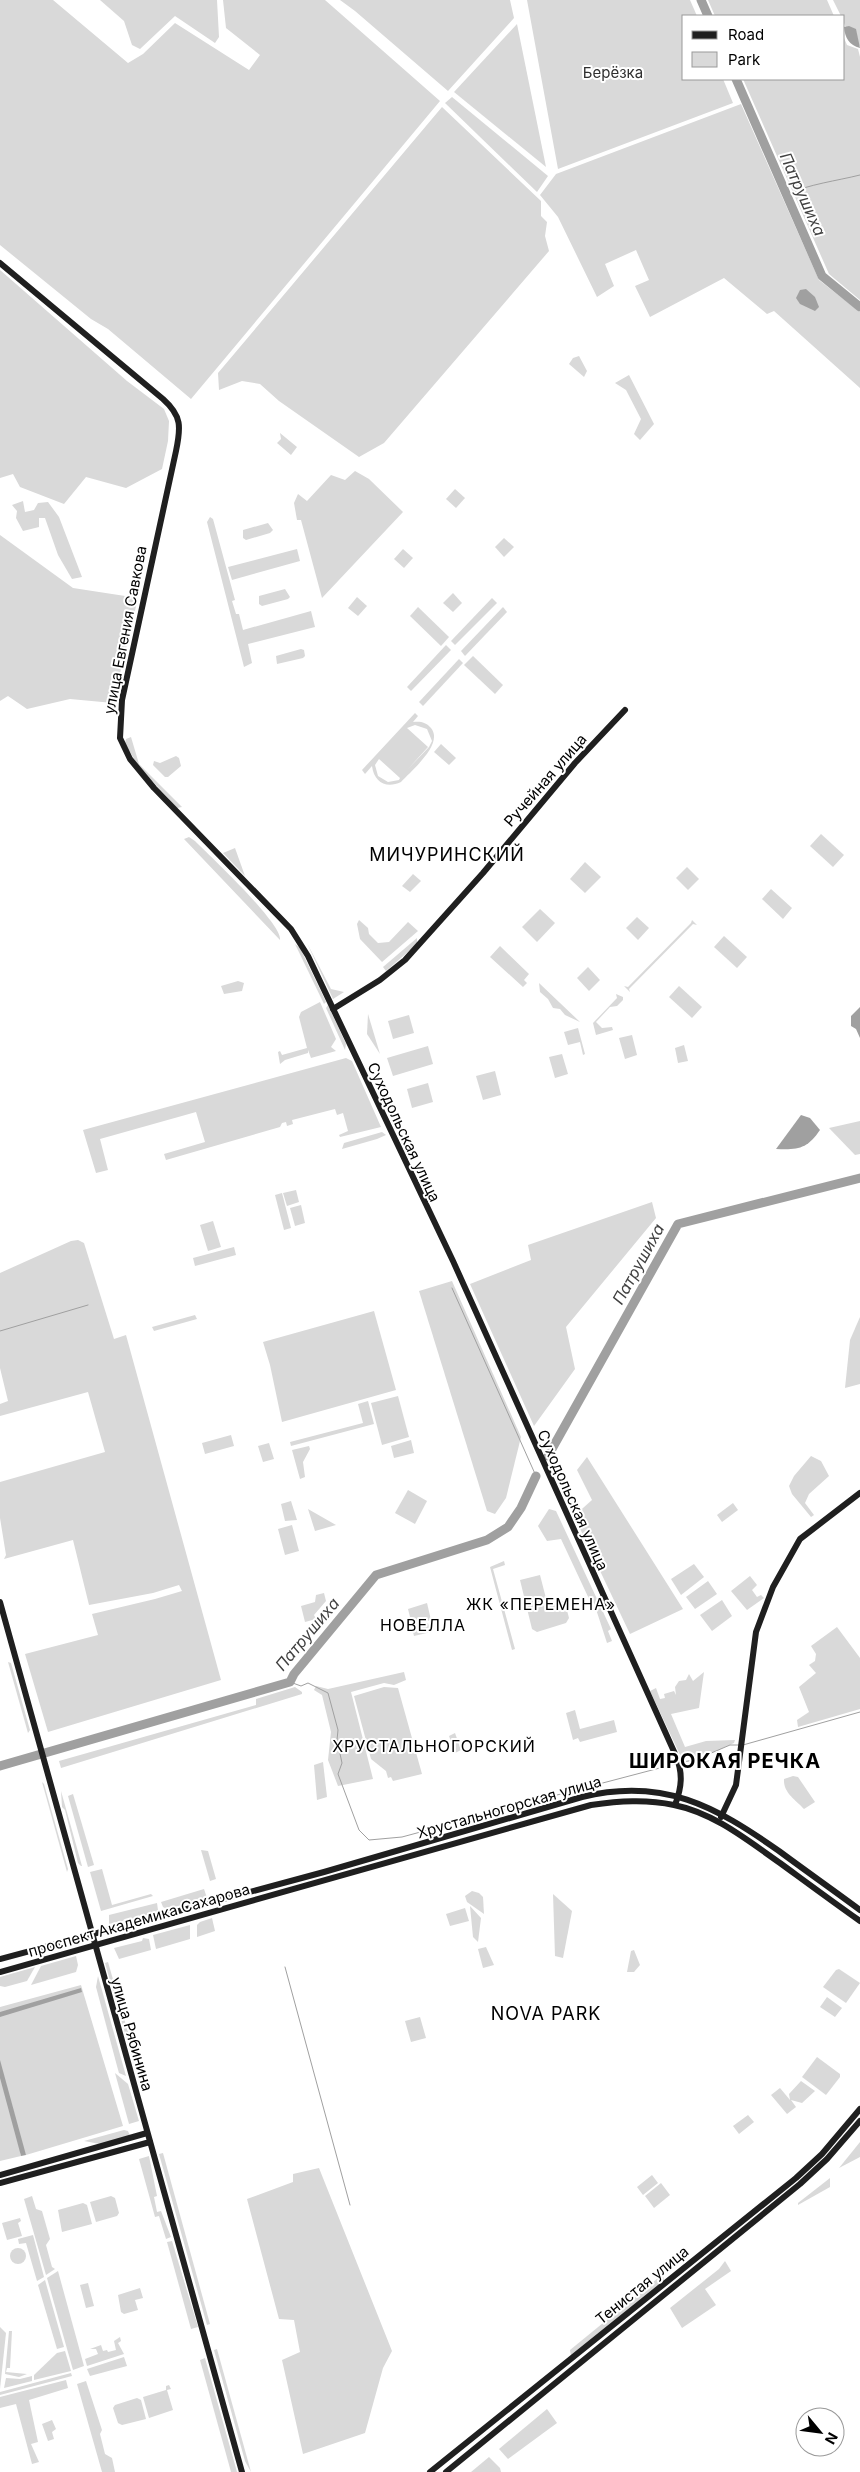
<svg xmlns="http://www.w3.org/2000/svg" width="860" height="2472" font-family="Inter,sans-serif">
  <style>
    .green { fill: #d9d9d9; fill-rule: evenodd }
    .water { fill: #a0a0a0 }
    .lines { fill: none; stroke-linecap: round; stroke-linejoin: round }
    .stream { stroke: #a0a0a0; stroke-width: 1 }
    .river { stroke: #a0a0a0; stroke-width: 9 }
    .secondary { stroke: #1f1f1f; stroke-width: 6 }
    .labels { text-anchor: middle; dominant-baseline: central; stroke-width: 4; stroke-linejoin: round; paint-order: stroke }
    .park-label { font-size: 15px; fill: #303030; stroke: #fff }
    .street-label { font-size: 15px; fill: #000; stroke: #fff }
    .water-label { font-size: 16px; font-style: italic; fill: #414141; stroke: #fff }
    .neighbourhood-label { font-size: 16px; letter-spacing: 1px; fill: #000; stroke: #fff }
    .quarter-label { font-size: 18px; letter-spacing: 1px; fill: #000; stroke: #fff }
    .district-label { font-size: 20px; font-weight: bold; letter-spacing: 1px; fill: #000; stroke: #fff }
  </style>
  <rect width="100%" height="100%" fill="#fff"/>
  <g class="green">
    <polygon points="0,0 53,0 128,63 143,54 175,23 249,70 260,55 226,28 223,0 325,0 440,101 191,399 108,329 91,319 0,245"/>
    <polygon points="100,0 217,0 219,37 215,43 175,16 140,49 132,45 124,21"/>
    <polygon points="340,0 510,0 514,18 448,91 355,11"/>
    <polygon points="527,0 690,0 697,16 684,16 684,79 723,79 733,103 558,169"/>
    <polygon points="708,0 827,0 834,16 715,16"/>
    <polygon points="833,0 860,0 860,46 853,44 844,23 844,16 841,16"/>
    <polygon points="517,24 546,167 454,92"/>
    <polygon points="844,38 847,45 858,49 860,57 860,300 829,274 743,79 844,79"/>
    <polygon points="452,97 548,176 537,192 445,103"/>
    <polygon points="741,104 819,280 860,312 860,388 774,311 767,314 724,278 650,317 635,286 649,280 636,250 605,264 614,286 597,297 558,217 540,195 556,174"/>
    <polygon points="442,107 541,201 541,216 547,222 545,236 549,251 384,443 359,457 279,401 260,384 242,381 219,390 218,373"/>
    <polygon points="0,270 127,381 164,409 169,421 168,441 162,469 126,488 86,477 64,504 20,487 13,474 0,478"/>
    <polygon points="579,356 587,371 584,377 569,364 573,358"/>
    <polygon points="629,375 654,424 640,440 634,434 641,419 626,390 615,383"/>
    <polygon points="280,433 297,447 291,455 277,443 281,439"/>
    <polygon points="355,471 369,479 403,512 322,598 301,520 297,520 294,503 298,494 307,501 331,475 345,480"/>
    <polygon points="455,489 465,498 456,508 446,499"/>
    <polygon points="23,501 25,512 34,510 38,503 48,502 59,517 82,577 72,579 58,555 45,518 39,518 39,527 23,531 16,518 17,511 12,505"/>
    <polygon points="210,517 213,519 235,600 232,601 236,614 239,614 243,630 311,611 315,627 248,644 252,663 244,667 207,522"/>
    <polygon points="268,523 273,530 270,533 246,540 243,538 243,530"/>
    <polygon points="0,535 73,588 138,598 113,703 70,699 27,709 8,696 0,701"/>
    <polygon points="504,538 514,547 504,557 495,547"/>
    <polygon points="297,549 300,561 232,580 228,567"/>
    <polygon points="403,549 413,558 404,568 394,559"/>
    <polygon points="285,589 290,597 288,599 262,606 259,604 259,596"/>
    <polygon points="453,593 462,603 453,612 443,603"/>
    <polygon points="357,597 367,606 358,616 348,608"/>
    <polygon points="492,598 497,603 455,645 451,641"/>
    <polygon points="418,607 449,637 441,646 410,616"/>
    <polygon points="503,607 507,612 465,656 461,651"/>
    <polygon points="446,645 451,650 411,691 407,687"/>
    <polygon points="301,649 304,650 305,656 303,658 277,664 276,656"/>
    <polygon points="473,656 503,685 495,694 464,665"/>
    <polygon points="459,659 463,663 423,706 419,702"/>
    <path d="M415,713L418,716L413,722C420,721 426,722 431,728C444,744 412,770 401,782C386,789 374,782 372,766L365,774L362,770ZM415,725L427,729L432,741L429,747L408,769L428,747L407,728ZM379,759L400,778L399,780L388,782L378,776L375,765Z"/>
    <polygon points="131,737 139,764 182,807 177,808 137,764 125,743 126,739"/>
    <polygon points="441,744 456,758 449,765 434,752"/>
    <polygon points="176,756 179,758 181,766 168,777 165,777 153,765 154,761 160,763"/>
    <polygon points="821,834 844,855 833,867 810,846"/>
    <path d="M189,837L195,841C210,856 283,924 280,940L184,839Z"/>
    <polygon points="235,848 245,876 223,853"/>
    <polygon points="585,862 601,877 585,893 570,879"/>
    <polygon points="687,867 699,879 688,890 676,878"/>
    <polygon points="413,874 421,881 410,892 402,886"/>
    <polygon points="771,889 792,908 783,919 762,899"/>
    <polygon points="540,909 555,923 537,942 522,927"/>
    <polygon points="637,917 649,928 638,940 626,928"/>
    <polygon points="359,920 368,928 369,934 378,943 389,942 408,922 418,931 382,962 360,939 357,924"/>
    <polygon points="692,920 697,925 693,924 629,989 630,992 624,986 628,987 691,923"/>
    <polygon points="724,936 747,957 737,968 714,947"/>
    <polygon points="417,938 417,944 386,971 383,967"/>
    <polygon points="307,943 331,989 344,992 333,999"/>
    <polygon points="295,944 300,948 326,1002 324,1004"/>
    <polygon points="500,946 529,974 524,980 527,983 523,987 490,957"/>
    <polygon points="588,967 600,980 589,991 577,978"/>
    <polygon points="238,981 244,983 242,991 224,994 221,986"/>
    <polygon points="539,983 580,1022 565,1015 560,1009 553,1008 548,999 540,992"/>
    <polygon points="679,986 702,1007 692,1018 669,997"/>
    <polygon points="616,994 623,997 623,1000 617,1006 610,1007 596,1022 602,1028 612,1027 613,1030 596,1035 593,1023 617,998"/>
    <polygon points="320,1002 336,1039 331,1047 336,1051 311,1058 308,1050 308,1053 285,1060 280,1064 278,1052 280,1051 282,1055 307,1048 299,1017 301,1012"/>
    <polygon points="328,1005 346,1044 345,1050 326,1008"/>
    <polygon points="368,1014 380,1054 367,1034"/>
    <polygon points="409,1015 414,1033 393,1039 388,1021"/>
    <polygon points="578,1028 585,1054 583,1055 580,1042 568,1045 564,1032"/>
    <polygon points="632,1035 637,1055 625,1059 619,1038"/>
    <polygon points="684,1045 688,1061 678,1063 675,1048"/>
    <polygon points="428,1046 433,1064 393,1076 387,1058"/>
    <polygon points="562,1054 568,1074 555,1078 549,1057"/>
    <polygon points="346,1058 352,1061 381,1127 340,1137 339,1135 348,1131 343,1113 337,1115 335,1109 292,1120 293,1124 287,1126 286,1122 282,1123 280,1127 166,1160 164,1154 205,1142 196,1112 100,1139 108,1170 96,1173 83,1130"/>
    <polygon points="495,1071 501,1095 483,1100 476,1076"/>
    <polygon points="428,1083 433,1102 412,1108 407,1089"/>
    <polygon points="860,1121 860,1154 855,1155 829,1128"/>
    <polygon points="382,1132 386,1135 377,1139 342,1149 344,1143"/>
    <polygon points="296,1190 299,1202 287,1206 283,1193"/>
    <polygon points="282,1193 291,1228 284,1230 275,1195"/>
    <polygon points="652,1202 656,1218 566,1327 575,1369 534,1426 470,1284 531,1260 528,1245"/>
    <polygon points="301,1205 305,1223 295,1226 290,1208"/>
    <polygon points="213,1221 221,1247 208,1251 200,1225"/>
    <polygon points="78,1240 84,1243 114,1339 126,1335 221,1680 48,1732 25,1654 98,1635 92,1614 155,1599 182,1591 179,1585 153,1593 89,1605 73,1540 4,1559 6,1555 0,1518 0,1482 105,1452 88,1392 0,1416 0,1404 8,1401 0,1368 0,1273 71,1241"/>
    <polygon points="234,1247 236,1255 195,1266 193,1258"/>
    <polygon points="452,1281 521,1437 506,1498 495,1514 487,1511 419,1291"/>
    <polygon points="374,1311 396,1390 282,1422 270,1365 263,1342"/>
    <polygon points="195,1315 197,1319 154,1331 152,1327"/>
    <polygon points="860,1317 860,1384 845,1388 850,1340"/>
    <polygon points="398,1396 409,1437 382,1445 371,1403"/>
    <polygon points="368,1401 374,1424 291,1446 290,1442 363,1423 358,1404"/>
    <polygon points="231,1435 234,1446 205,1454 202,1443"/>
    <polygon points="411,1440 414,1453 394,1458 391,1446"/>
    <polygon points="269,1443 274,1459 263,1462 258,1446"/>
    <polygon points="309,1446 310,1449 303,1462 305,1477 300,1479 292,1450"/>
    <polygon points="811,1456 821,1461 829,1476 809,1494 805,1503 814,1515 811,1517 792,1494 789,1486 794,1476"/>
    <polygon points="587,1457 683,1609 630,1634 574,1516 592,1500 577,1470"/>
    <polygon points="408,1490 427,1501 415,1524 395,1513"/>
    <polygon points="291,1501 297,1520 285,1521 281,1504"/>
    <polygon points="733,1503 738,1510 722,1522 717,1515"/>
    <polygon points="308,1509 336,1525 315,1531"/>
    <polygon points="549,1509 556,1511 611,1629 608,1631 612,1641 607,1643 594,1603 590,1601 561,1539 547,1541 538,1526"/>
    <polygon points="292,1525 299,1551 285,1555 278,1529"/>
    <polygon points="504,1561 505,1565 493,1569 515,1649 512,1650 490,1567"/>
    <polygon points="694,1564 704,1577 681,1595 671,1579"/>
    <polygon points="540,1575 548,1606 563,1601 565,1603 569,1618 566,1623 537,1632 532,1629 520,1580"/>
    <polygon points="750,1576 757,1585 752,1590 757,1597 761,1595 764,1598 747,1610 731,1591"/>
    <polygon points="708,1581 717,1594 695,1609 686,1597"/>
    <polygon points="324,1593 326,1601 314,1615 316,1619 305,1622 301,1606 315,1602 316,1595"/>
    <polygon points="722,1600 732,1616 712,1631 700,1615"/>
    <polygon points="427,1603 431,1620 412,1625 408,1609"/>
    <polygon points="428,1623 431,1632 414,1636 412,1628"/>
    <polygon points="837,1627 860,1658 860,1709 798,1727 797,1720 809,1712 799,1687 816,1673 809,1665 815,1661 816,1654 811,1646"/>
    <polygon points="8,1662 11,1663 30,1730 28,1733"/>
    <polygon points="404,1672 406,1680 394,1685 384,1683 351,1692 373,1779 338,1786 328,1760 331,1732 322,1695 314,1690 316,1686 328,1689"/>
    <polygon points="704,1672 699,1708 671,1714 685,1747 706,1741 735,1740 734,1743 712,1753 682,1759 650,1691 656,1688 660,1699 665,1698 664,1694 674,1691 676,1695 675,1687 679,1681 686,1680 689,1674 693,1681"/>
    <polygon points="295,1687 302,1692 302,1694 61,1768 59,1761 256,1705 256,1699"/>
    <polygon points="384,1687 398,1688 422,1774 393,1781 391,1777 388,1778 386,1771 371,1759 354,1696"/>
    <polygon points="575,1710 580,1729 614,1720 617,1732 580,1742 578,1738 573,1740 566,1713"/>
    <polygon points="455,1733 461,1750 455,1753 449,1736"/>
    <polygon points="323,1762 327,1797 317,1800 314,1765"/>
    <path d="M793,1776L798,1777L815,1802L804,1809C796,1800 783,1793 784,1779Z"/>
    <polygon points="42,1782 44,1784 68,1869 67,1872"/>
    <polygon points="61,1791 82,1866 81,1866 78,1863 65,1810 62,1807"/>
    <polygon points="73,1794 94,1865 88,1867 68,1796"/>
    <polygon points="201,1850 208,1851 216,1879 210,1881"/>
    <polygon points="102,1869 112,1905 151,1894 153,1896 101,1911 90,1872"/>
    <polygon points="204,1889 207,1898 167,1909 163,1907 161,1902"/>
    <polygon points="472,1891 479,1893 483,1897 484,1914 467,1902 465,1896"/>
    <polygon points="553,1894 572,1911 563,1958 555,1956"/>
    <polygon points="157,1903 158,1910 156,1913 109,1924 109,1915"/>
    <polygon points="470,1906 481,1918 478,1942 473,1937"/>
    <polygon points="465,1908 469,1921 450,1926 446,1914"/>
    <polygon points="212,1918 215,1931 197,1937 197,1925 200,1922"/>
    <polygon points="190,1925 190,1939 156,1949 153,1935"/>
    <polygon points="143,1938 149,1939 151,1950 119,1959 114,1948 142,1941"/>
    <polygon points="486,1947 494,1965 483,1968 478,1949"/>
    <polygon points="634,1950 640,1965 634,1972 627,1972 631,1951"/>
    <polygon points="76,1956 78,1965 76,1972 31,1985 41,1966"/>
    <polygon points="108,1962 142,2081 135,2068 105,1963"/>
    <polygon points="35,1967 27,1981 5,1987 0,1986 0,1977"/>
    <polygon points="839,1969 860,1983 846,2003 823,1987 836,1970"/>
    <polygon points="98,1976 126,2076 119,2073 117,2066 96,1987"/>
    <polygon points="81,1985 123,2126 26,2155 24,2151 20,2152 21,2156 0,2161 0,2007"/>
    <polygon points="827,1997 842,2008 835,2017 820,2007"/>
    <polygon points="420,2017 426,2038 411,2042 405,2021"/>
    <polygon points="817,2057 840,2074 840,2077 826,2095 802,2077"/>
    <polygon points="115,2073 128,2084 139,2121 129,2124"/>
    <polygon points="801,2081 815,2091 802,2103 791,2100 796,2107 787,2114 771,2095 780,2088 790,2100 789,2094"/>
    <polygon points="748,2115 754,2122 739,2134 733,2126"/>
    <polygon points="124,2130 128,2131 130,2136 100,2144 84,2141"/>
    <polygon points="860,2142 860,2157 839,2168"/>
    <polygon points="163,2153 210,2324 207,2325 159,2154"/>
    <polygon points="149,2156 157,2196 154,2197 157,2212 161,2211 171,2237 166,2239 159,2216 155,2217 139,2159"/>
    <polygon points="319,2168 392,2351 383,2368 365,2433 303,2454 282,2360 300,2352 294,2320 279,2319 247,2199 293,2182 293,2174"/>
    <polygon points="652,2175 658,2183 643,2195 637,2187"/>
    <polygon points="830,2178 830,2187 798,2205 798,2203"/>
    <polygon points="661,2183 670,2195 654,2208 645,2196"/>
    <polygon points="32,2196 36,2209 42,2211 50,2239 46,2245 52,2267 55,2269 46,2275 24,2199"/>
    <polygon points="111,2196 115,2198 119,2213 117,2216 96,2222 90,2202"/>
    <polygon points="83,2203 87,2205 92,2224 62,2232 58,2210"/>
    <polygon points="20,2218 21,2221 18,2223 22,2236 7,2240 2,2223"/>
    <polygon points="33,2235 44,2277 37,2281 26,2243 19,2244 18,2239"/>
    <polygon points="172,2241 198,2327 191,2329 167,2242"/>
    <circle cx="18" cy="2256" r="8"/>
    <polygon points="725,2261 731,2271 705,2289 716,2305 682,2328 670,2308 719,2269"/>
    <polygon points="58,2271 84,2366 73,2370 47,2278"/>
    <polygon points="663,2274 664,2281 571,2356 570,2350"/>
    <polygon points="45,2280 64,2347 57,2349 38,2285"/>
    <polygon points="88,2283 94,2306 86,2308 80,2285"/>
    <polygon points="140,2288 143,2298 135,2300 138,2310 124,2314 121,2312 118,2295"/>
    <polygon points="0,2327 6,2333 0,2389"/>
    <polygon points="9,2331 12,2331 10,2368 7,2368 6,2372 27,2374 19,2377 5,2374"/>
    <polygon points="120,2337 121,2341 118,2343 124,2354 87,2366 85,2359 98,2354 96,2349 90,2349 101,2345 103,2351 107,2350 108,2352 116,2350 114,2341"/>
    <polygon points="217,2349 251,2472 245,2461 214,2350"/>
    <polygon points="65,2351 71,2371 34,2380 34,2375 57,2353"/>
    <polygon points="124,2357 127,2366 90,2376 87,2369"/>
    <polygon points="205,2358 237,2472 231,2472 200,2360"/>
    <polygon points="71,2373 72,2376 0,2395 0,2392"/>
    <polygon points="32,2376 32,2381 4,2388 6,2378 20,2379"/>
    <polygon points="66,2380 68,2388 29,2400 38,2442 31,2444 39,2462 32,2464 16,2404 0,2408 0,2397"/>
    <polygon points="86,2381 102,2430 100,2434 105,2454 112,2458 115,2472 102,2472 77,2384"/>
    <polygon points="169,2385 171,2389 167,2390 173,2410 149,2418 143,2397 166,2390 166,2386"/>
    <polygon points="137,2398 141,2400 146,2419 122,2425 118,2423 113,2408 115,2405"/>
    <polygon points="547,2409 557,2423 508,2459 499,2449"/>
    <polygon points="52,2420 56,2429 52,2432 54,2439 48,2441 42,2424"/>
    <polygon points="489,2457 500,2468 501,2472 471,2472"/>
  </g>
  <g class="water">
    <path d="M849,26L856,29L860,48C849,45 845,38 844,27Z"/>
    <polygon points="806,289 815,297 819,307 815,311 800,304 796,298 800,290"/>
    <polygon points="860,1007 860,1038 856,1029 851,1026 851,1016"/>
    <path d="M801,1115L810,1118L820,1130C807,1149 798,1150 776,1149Z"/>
    <polygon points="81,1988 82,1992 0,2017 0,2012"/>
    <polygon points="0,2060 26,2155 21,2156 0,2078"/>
  </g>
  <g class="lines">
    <g class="stream">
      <path d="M787,194C810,184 836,181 860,175"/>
      <polyline points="452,1288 536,1476"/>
      <polyline points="0,1331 88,1305"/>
      <polyline points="290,1682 301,1686 308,1683 328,1693 338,1730 337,1740 342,1763 338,1774 359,1830 369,1840 402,1837 513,1807"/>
      <polyline points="743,1745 860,1712"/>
      <polyline points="682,1762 695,1760 730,1745 739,1745"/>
      <polyline points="557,1795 675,1764"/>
      <polyline points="285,1967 350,2205"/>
    </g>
    <g class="river">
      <polyline points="701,0 708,16"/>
      <polyline points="736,79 822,276 860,307"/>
      <polyline points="548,1456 678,1224 860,1178"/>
      <polyline points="0,1766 290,1682 294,1674 376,1575 487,1540 508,1527 521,1508 536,1476"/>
    </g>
    <g class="secondary">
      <path d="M0,263L163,399C182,416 181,427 176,451L122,700L120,738L130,759L154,788L291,929L308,956L453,1261L676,1756C683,1773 682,1787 675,1805"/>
      <polyline points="333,1009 380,980 405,960 483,873 575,763 625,710"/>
      <polyline points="0,1602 242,2472"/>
      <polyline points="721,1817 736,1785 756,1632 773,1587 800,1539 860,1493"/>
      <path d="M0,1959L324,1872L582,1797C663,1777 715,1806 779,1851C806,1871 833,1890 860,1910"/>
      <path d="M0,1972L591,1805C619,1801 646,1799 674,1805C714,1813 747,1840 780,1863C806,1882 833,1902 860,1921"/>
      <polyline points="0,2175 147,2133"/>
      <polyline points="0,2183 150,2142"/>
      <polyline points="430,2472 796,2178 822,2154 860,2109"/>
      <polyline points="446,2472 800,2184 827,2159 860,2121"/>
    </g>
  </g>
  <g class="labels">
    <g class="park-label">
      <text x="613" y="72">Берёзка</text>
    </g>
    <g class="street-label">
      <text transform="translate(125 630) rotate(-79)">улица Евгения Савкова</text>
      <text transform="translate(545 780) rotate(-49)">Ручейная улица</text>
      <text transform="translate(404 1132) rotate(65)">Суходольская улица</text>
      <text transform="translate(573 1500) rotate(66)">Суходольская улица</text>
      <text transform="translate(509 1807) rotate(-16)">Хрустальногорская улица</text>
      <text transform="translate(139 1920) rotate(-16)">проспект Академика Сахарова</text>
      <text transform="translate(132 2034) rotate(74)">улица Рябинина</text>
      <text transform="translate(642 2285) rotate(-39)">Тенистая улица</text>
    </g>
    <g class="water-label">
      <text transform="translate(803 194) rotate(66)">Патрушиха</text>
      <text transform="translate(638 1264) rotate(-61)">Патрушиха</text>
      <text transform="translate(307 1634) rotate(-50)">Патрушиха</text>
    </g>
    <g class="neighbourhood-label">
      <text x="541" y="1604">ЖК «ПЕРЕМЕНА»</text>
      <text x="423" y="1625">НОВЕЛЛА</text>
      <text x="434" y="1746">ХРУСТАЛЬНОГОРСКИЙ</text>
    </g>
    <g class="quarter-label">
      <text x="447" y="854">МИЧУРИНСКИЙ</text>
      <text x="546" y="2013">NOVA PARK</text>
    </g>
    <g class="district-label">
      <text x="725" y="1761">ШИРОКАЯ РЕЧКА</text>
    </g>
  </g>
  <rect x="682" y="15" width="162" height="65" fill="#ffffff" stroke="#999999"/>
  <rect x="692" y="31" width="25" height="8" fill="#1f1f1f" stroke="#999999"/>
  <text x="728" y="40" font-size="15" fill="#000000">Road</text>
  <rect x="692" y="52" width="25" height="15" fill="#d9d9d9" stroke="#999999"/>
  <text x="728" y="65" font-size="15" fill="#000000">Park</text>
  <g transform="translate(820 2432) rotate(119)"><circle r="24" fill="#ffffff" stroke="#999999"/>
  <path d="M0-4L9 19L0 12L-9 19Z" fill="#000000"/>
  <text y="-8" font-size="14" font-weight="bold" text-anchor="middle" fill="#000000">N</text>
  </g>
</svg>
